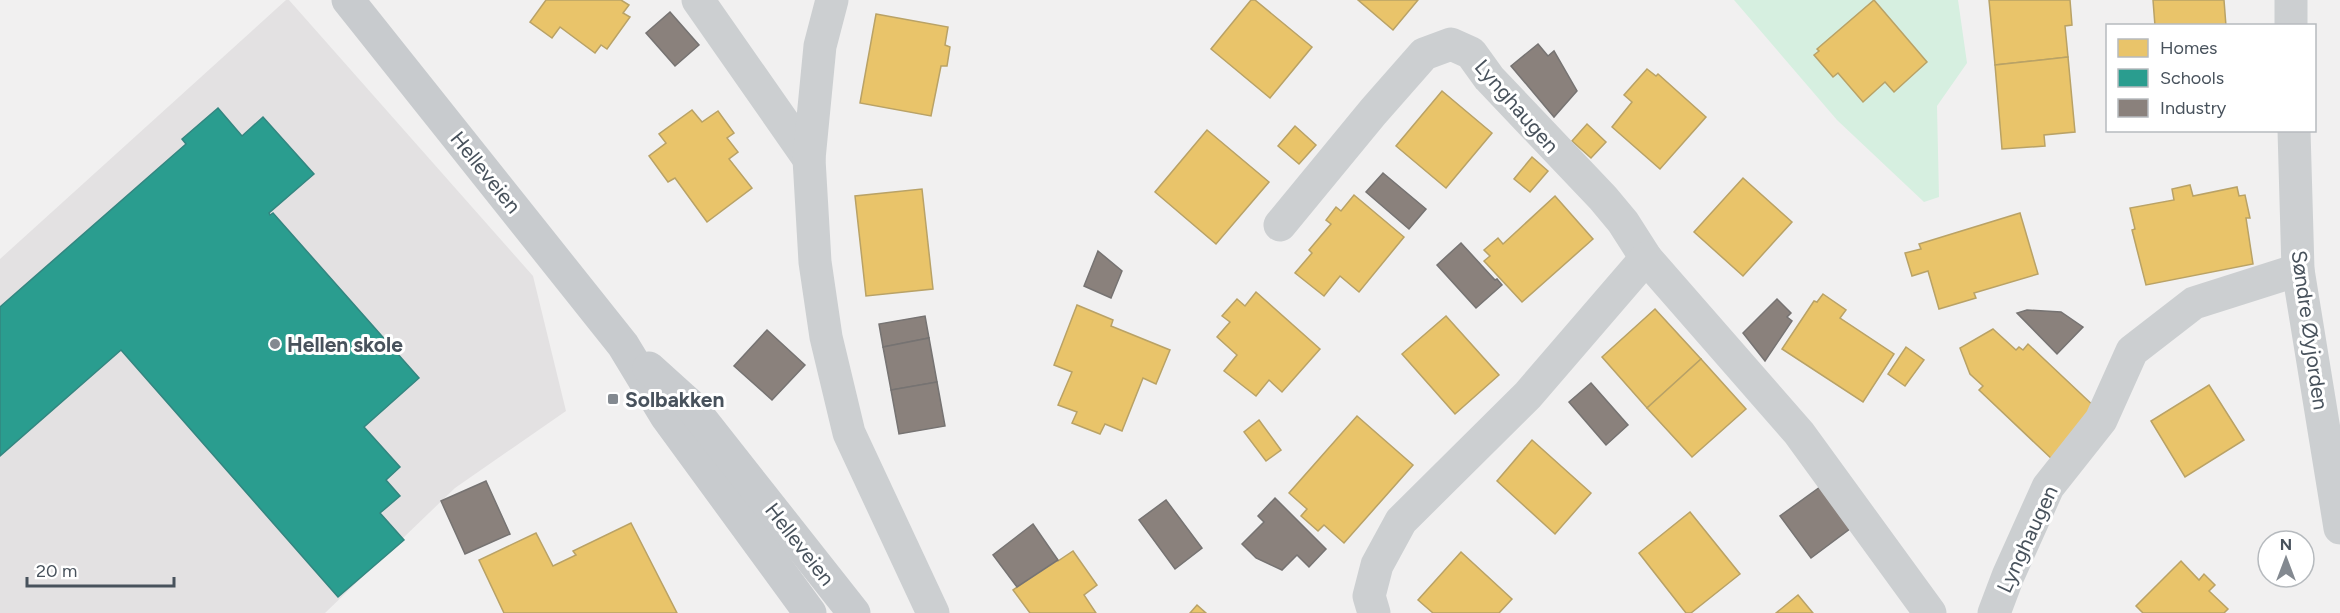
<svg xmlns="http://www.w3.org/2000/svg" width="2340" height="613" font-family="Figtree,sans-serif">
  <style>
    .education { fill: #e3e1e2 }
    .green { fill: #d6efe0 }
    .homes { fill: #e9c46a; stroke: #b9a266; stroke-width: 1.5 }
    .schools { fill: #2a9d8f; stroke: #338680; stroke-width: 1.5 }
    .industry { fill: #8a817c; stroke: #767372; stroke-width: 1.5 }
    .lines { fill: none; stroke-linecap: round; stroke-linejoin: round }
    .minor { stroke: #cccfd1; stroke-width: 33 }
    .primary { stroke: #c8cbce; stroke-width: 33 }
    .poi-dot { fill: #838990; stroke: #fff; stroke-width: 2 }
    .labels { text-anchor: middle; dominant-baseline: central; stroke-width: 6; stroke-linejoin: round; paint-order: stroke }
    .street-label { font-size: 21px; fill: #48525c; stroke: #fff }
    .poi-label { font-size: 21px; font-weight: bold; fill: #48525c; stroke: #fff; text-anchor: start }
  </style>
  <rect width="100%" height="100%" fill="#f1f0f0"/>
  <polygon class="education" points="286,0 289,0 533,276 566,411 455,488 325,613 0,613 0,259"/>
  <polygon class="green" points="1734,0 1958,0 1967,63 1937,106 1939,197 1924,202 1837,120"/>
  <g class="homes">
    <polygon points="546,0 621,0 629,5 623,13 630,17 607,49 601,45 595,53 560,27 552,38 530,22"/>
    <polygon points="1251,0 1255,0 1312,47 1270,98 1211,49"/>
    <polygon points="1358,0 1418,0 1393,30"/>
    <polygon points="1874,0 1927,62 1894,92 1885,82 1863,102 1838,73 1833,77 1814,55 1819,51 1817,49"/>
    <polygon points="1989,0 2070,0 2072,25 2065,26 2068,57 1995,65"/>
    <polygon points="2153,0 2224,0 2226,26 2155,26"/>
    <polygon points="876,14 948,27 945,45 950,47 947,66 941,66 931,116 860,103"/>
    <polygon points="2068,57 2075,132 2044,135 2045,146 2002,149 1995,65"/>
    <polygon points="1647,69 1656,76 1658,74 1706,117 1660,169 1612,127 1632,102 1624,95"/>
    <polygon points="1442,91 1492,133 1446,188 1396,146"/>
    <polygon points="692,110 702,122 718,111 734,133 727,138 738,152 729,159 752,188 707,222 675,178 668,182 649,156 666,143 659,134"/>
    <polygon points="1587,124 1606,142 1591,158 1572,141"/>
    <polygon points="1295,126 1316,145 1299,164 1278,146"/>
    <polygon points="1207,130 1269,182 1216,244 1155,192"/>
    <polygon points="1532,157 1548,171 1530,192 1514,179"/>
    <polygon points="1743,178 1792,222 1743,276 1694,232"/>
    <polygon points="2190,185 2193,196 2237,187 2239,196 2245,195 2250,218 2246,218 2253,264 2146,285 2132,230 2135,229 2130,208 2174,200 2172,189"/>
    <polygon points="922,189 933,289 866,296 855,196"/>
    <polygon points="1354,195 1404,237 1359,292 1340,276 1324,296 1295,273 1312,253 1309,250 1331,224 1326,220 1336,207 1341,211"/>
    <polygon points="1555,196 1593,239 1522,302 1484,261 1490,256 1484,250 1498,238 1503,244"/>
    <polygon points="2020,213 2038,274 1974,293 1976,298 1939,309 1928,271 1912,276 1905,253 1921,249 1919,244"/>
    <polygon points="1256,292 1320,349 1282,392 1269,380 1256,396 1224,371 1237,355 1217,337 1230,322 1222,316 1237,299 1245,306"/>
    <polygon points="1823,294 1846,310 1840,318 1894,354 1863,402 1782,349 1814,301 1817,302"/>
    <polygon points="1077,305 1113,320 1111,326 1170,350 1156,384 1143,378 1122,431 1105,424 1100,434 1072,423 1077,412 1058,405 1072,372 1054,365"/>
    <polygon points="1655,309 1701,359 1647,408 1602,357"/>
    <polygon points="1446,316 1499,375 1455,414 1402,354"/>
    <polygon points="1993,329 2016,350 2019,347 2023,350 2028,344 2098,410 2055,462 1979,390 1983,386 1970,374 1960,348"/>
    <polygon points="1906,347 1924,360 1905,386 1888,374"/>
    <polygon points="1701,359 1746,409 1692,457 1647,408"/>
    <polygon points="2209,385 2244,440 2185,477 2151,421"/>
    <polygon points="1357,416 1413,465 1344,543 1324,525 1318,531 1301,516 1307,509 1289,493"/>
    <polygon points="1259,420 1281,450 1266,461 1244,432"/>
    <polygon points="1532,440 1591,493 1555,534 1497,481"/>
    <polygon points="1690,512 1740,574 1691,613 1686,613 1639,553"/>
    <polygon points="631,523 677,613 504,613 479,560 536,533 553,566 576,555 573,551"/>
    <polygon points="1073,551 1097,585 1084,595 1096,613 1030,613 1013,590 1057,559 1058,561"/>
    <polygon points="1461,552 1512,599 1499,613 1433,613 1418,600"/>
    <polygon points="2181,561 2199,580 2204,574 2215,585 2209,591 2228,609 2224,613 2143,613 2136,606"/>
    <polygon points="1798,595 1813,613 1776,613"/>
    <polygon points="1197,605 1206,613 1190,613"/>
  </g>
  <polygon class="schools" points="218,108 242,136 263,117 314,174 269,213 270,215 273,213 419,378 364,427 400,467 386,480 400,496 380,513 404,540 338,597 121,350 0,456 0,307 186,144 182,139"/>
  <g class="industry">
    <polygon points="670,12 699,45 675,66 646,33"/>
    <polygon points="1538,44 1548,56 1554,51 1577,91 1554,117 1511,66"/>
    <polygon points="1383,173 1426,209 1409,229 1366,192"/>
    <polygon points="1461,243 1495,280 1497,279 1502,285 1476,308 1437,265"/>
    <polygon points="1098,251 1122,271 1111,298 1084,286"/>
    <polygon points="1777,299 1791,313 1787,317 1792,321 1765,361 1743,333"/>
    <polygon points="2027,310 2061,312 2083,327 2057,354 2017,313"/>
    <polygon points="925,316 929,338 883,347 879,324"/>
    <polygon points="767,330 805,365 772,400 734,366"/>
    <polygon points="929,338 937,382 891,390 883,347"/>
    <polygon points="937,382 945,426 899,434 891,390"/>
    <polygon points="1591,383 1628,425 1606,445 1569,402"/>
    <polygon points="486,481 510,534 465,554 441,501"/>
    <polygon points="1820,487 1851,528 1811,558 1780,516"/>
    <polygon points="1275,498 1326,549 1309,567 1297,555 1282,570 1256,558 1242,544 1264,522 1258,516"/>
    <polygon points="1166,500 1202,548 1175,569 1139,520"/>
    <polygon points="1033,524 1058,560 1017,587 993,555"/>
  </g>
  <g class="lines">
    <g class="minor">
      <polyline points="698,0 809,159"/>
      <polyline points="832,0 820,46 809,159 815,262 826,337 849,433 933,613"/>
      <polyline points="2291,0 2291,26"/>
      <polyline points="2294,130 2298,270 2340,528"/>
      <polyline points="1280,225 1373,112 1424,54 1451,44 1471,53 1489,78 1603,198 1623,222 1646,258"/>
      <polyline points="1374,613 1369,596 1377,565 1401,521 1528,395 1646,258 1799,433 1930,613"/>
      <polyline points="1994,613 2008,576 2048,487 2101,420 2132,351 2194,303 2298,270"/>
    </g>
    <g class="primary">
      <polyline points="348,0 623,345 666,416 810,613"/>
      <polyline points="649,368 690,405 854,613"/>
    </g>
  </g>
  <g class="poi-dot">
    <circle cx="275" cy="344" r="6"/>
    <rect x="607" y="393" width="12" height="12" rx="3"/>
  </g>
  <g class="labels">
    <g class="street-label">
      <text transform="translate(1517 106) rotate(49)">Lynghaugen</text>
      <text transform="translate(486 172) rotate(51)">Helleveien</text>
      <text transform="translate(2310 330) rotate(82)">Søndre Øyjorden</text>
      <text transform="translate(2027 539) rotate(-65)">Lynghaugen</text>
      <text transform="translate(800 544) rotate(52)">Helleveien</text>
    </g>
    <g class="poi-label">
      <text x="287" y="344">Hellen skole</text>
      <text x="625" y="399">Solbakken</text>
    </g>
  </g>
  <rect x="2106" y="24" width="210" height="108" fill="#ffffff" stroke="#b6babe" stroke-width="1.5"/>
  <rect x="2118" y="39" width="30" height="18" fill="#e9c46a" stroke="#b6babe" stroke-width="1.5"/>
  <text x="2160" y="54" font-size="18" fill="#48525c">Homes</text>
  <rect x="2118" y="69" width="30" height="18" fill="#2a9d8f" stroke="#b6babe" stroke-width="1.5"/>
  <text x="2160" y="84" font-size="18" fill="#48525c">Schools</text>
  <rect x="2118" y="99" width="30" height="18" fill="#8a817c" stroke="#b6babe" stroke-width="1.5"/>
  <text x="2160" y="114" font-size="18" fill="#48525c">Industry</text>
  <g transform="translate(2286 559)"><circle r="28" fill="#ffffff" stroke="#b6babe" stroke-width="1.5"/>
  <path d="M0-4.5L10 22L0 15L-10 22Z" fill="#838990"/>
  <text y="-9" font-size="16" font-weight="bold" text-anchor="middle" fill="#48525c">N</text>
  </g>
  <path d="M27 577v9h147v-9" fill="none" stroke="#48525c" stroke-width="3"/>
  <text x="36" y="577" font-size="18" fill="#48525c" stroke="#ffffff" stroke-width="4.5" paint-order="stroke">20 m</text>
</svg>
